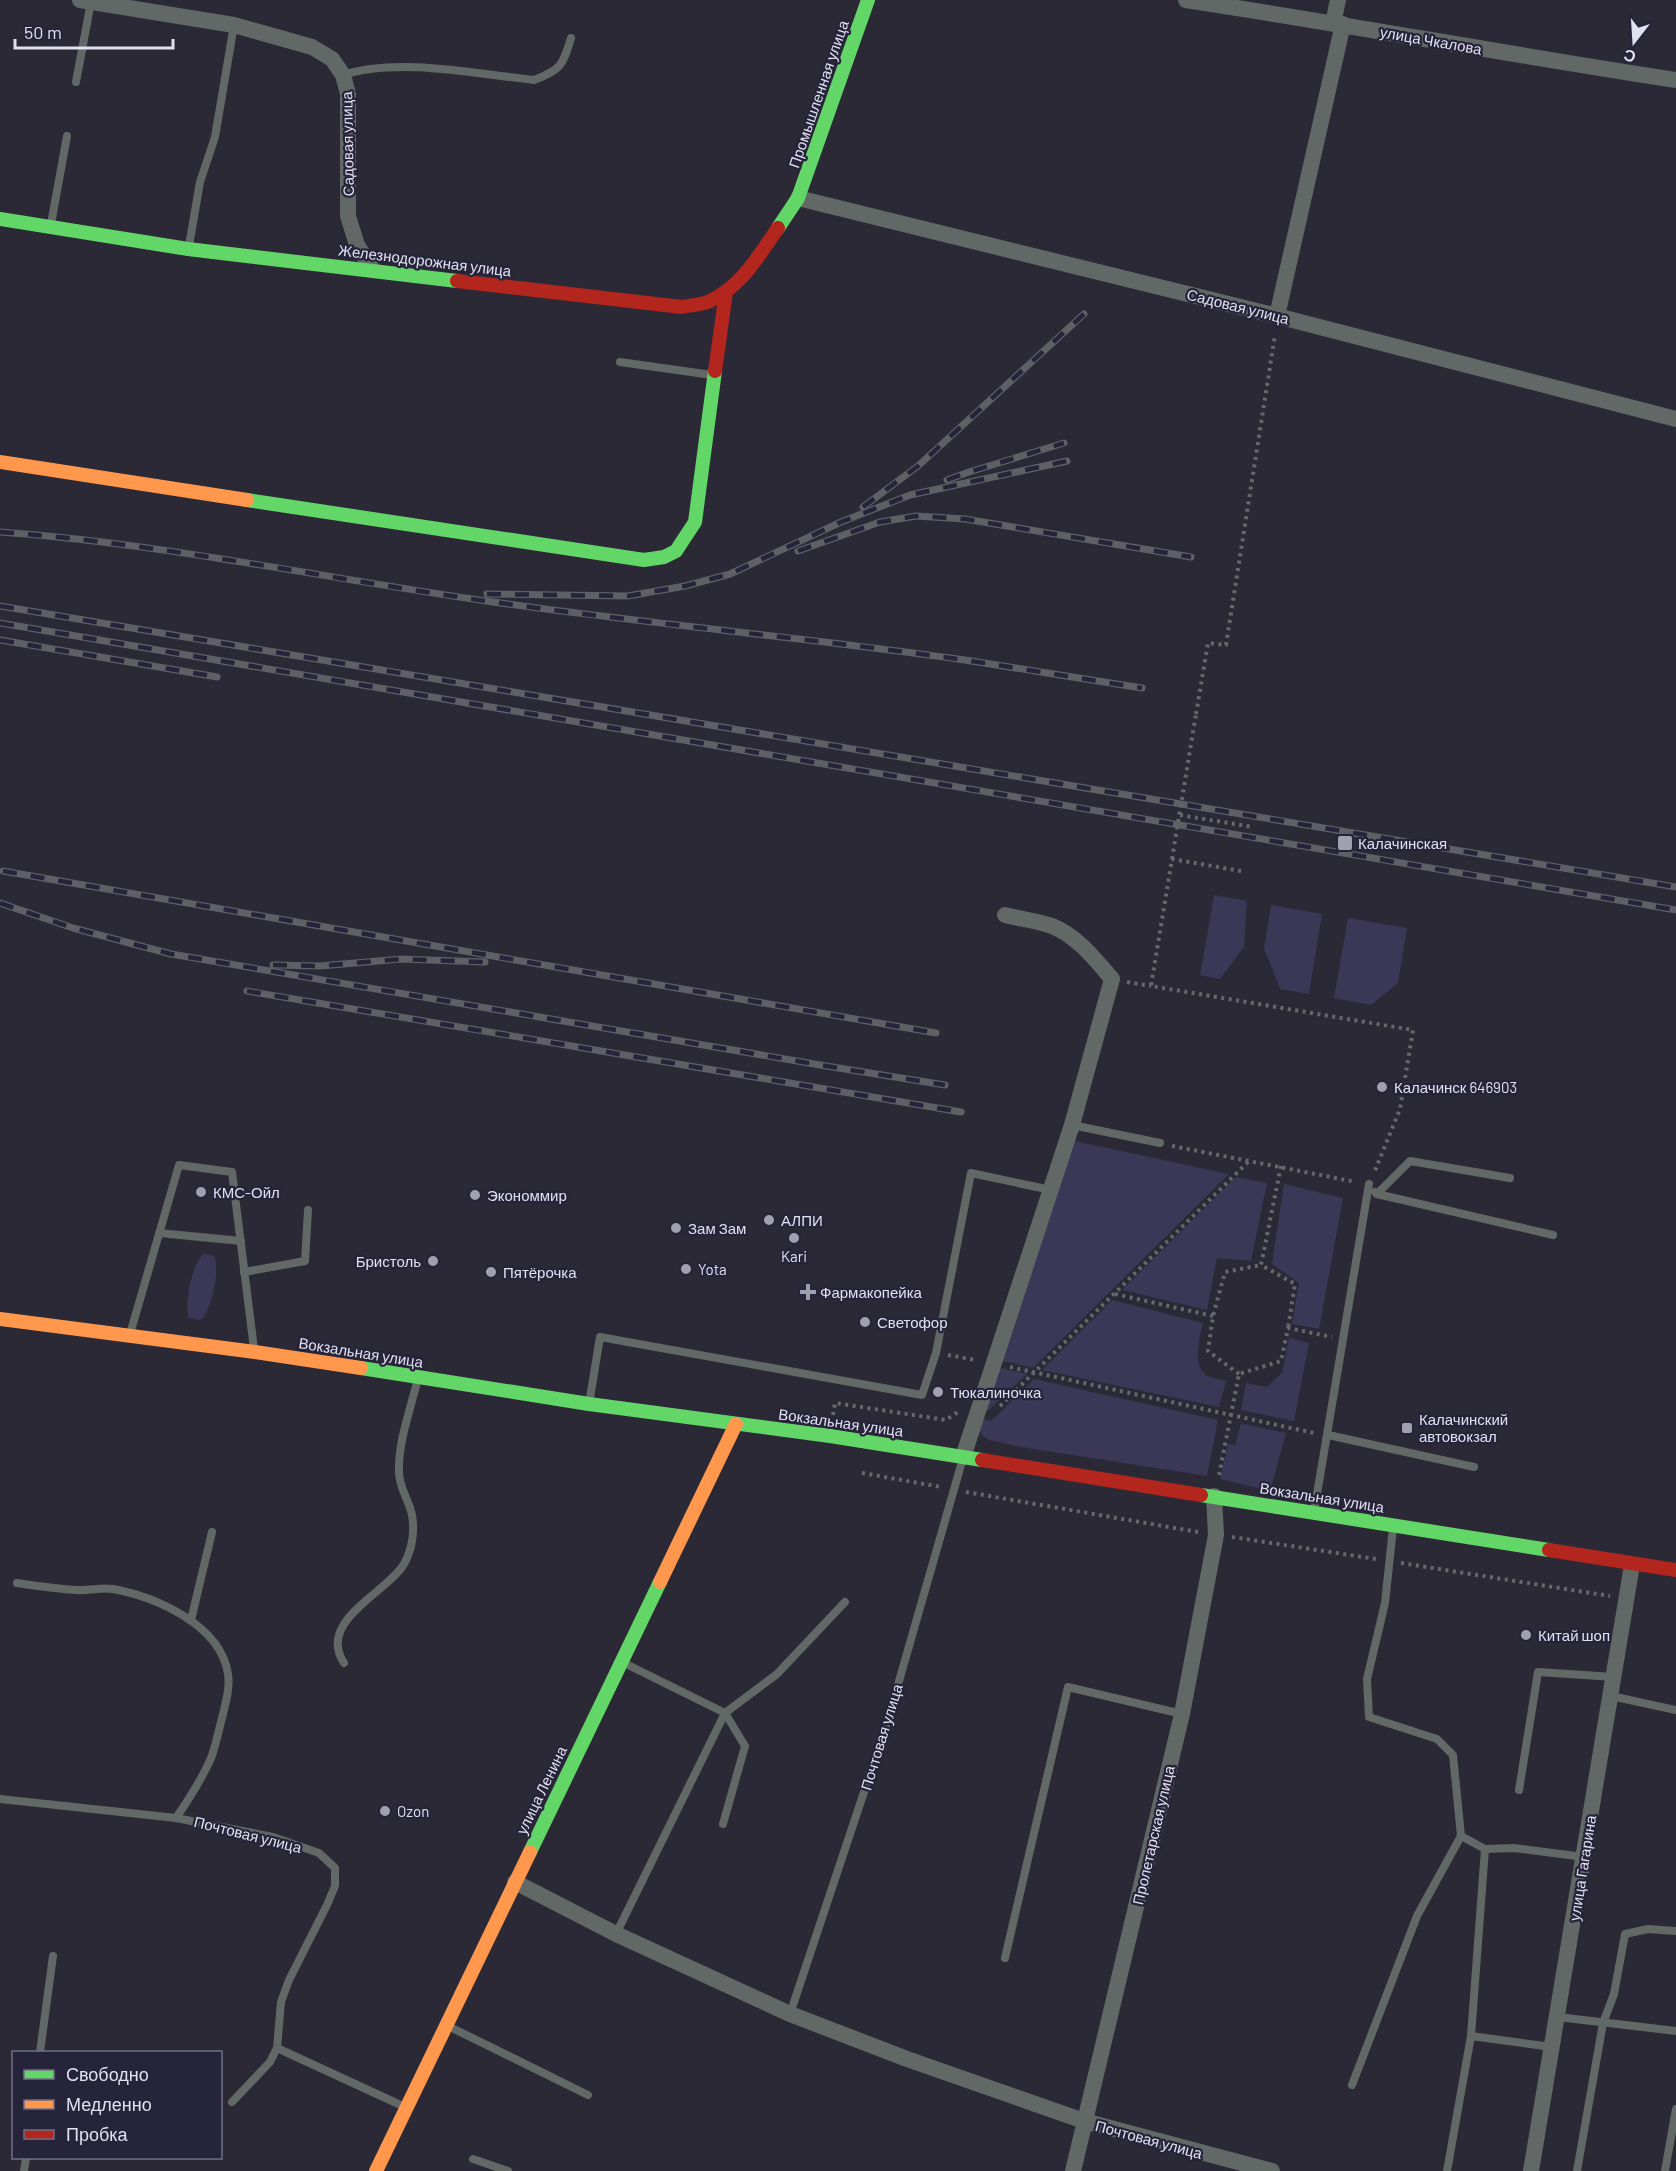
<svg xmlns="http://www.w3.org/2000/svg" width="1676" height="2171" font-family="Barlow,sans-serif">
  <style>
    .green { fill: #3b3857 }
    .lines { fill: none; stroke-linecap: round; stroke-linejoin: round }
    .path { stroke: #66696b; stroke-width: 4; stroke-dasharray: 3 4.5; stroke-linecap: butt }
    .lane { stroke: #616865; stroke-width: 8 }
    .street { stroke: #616865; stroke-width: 16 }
    .fast { stroke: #63d668; stroke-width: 14 }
    .slow { stroke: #ff974d; stroke-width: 14 }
    .jam { stroke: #b3261e; stroke-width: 14 }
    .rail-casing { stroke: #5f6065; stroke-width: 7 }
    .rail { stroke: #26243a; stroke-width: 4.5; stroke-dasharray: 14; stroke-linecap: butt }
    .path-bridge { stroke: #66696b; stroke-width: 4; stroke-dasharray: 3 4.5; stroke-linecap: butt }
    .poi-dot { fill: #a1a0ae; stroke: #26243a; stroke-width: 2 }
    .labels { text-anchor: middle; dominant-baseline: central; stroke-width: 4.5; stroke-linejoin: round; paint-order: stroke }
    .street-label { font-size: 15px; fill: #e1e0ef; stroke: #26243a }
    .poi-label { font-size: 15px; fill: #e1e0ef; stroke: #26243a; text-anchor: start }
  </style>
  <rect width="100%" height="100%" fill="#2a2935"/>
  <g class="green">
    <polygon points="1214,895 1247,901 1244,947 1220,979 1200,975"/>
    <polygon points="1271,905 1322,914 1309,994 1280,989 1264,948"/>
    <polygon points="1348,918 1407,928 1398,983 1371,1005 1334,998"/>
    <polygon points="1074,1141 1229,1174 1033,1368 999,1360"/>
    <polygon points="1236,1177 1267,1183 1251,1261 1217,1258 1207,1310 1122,1290"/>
    <polygon points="1284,1184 1343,1198 1319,1329 1292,1324 1299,1283 1272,1264"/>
    <path d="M204,1254L214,1256C221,1267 211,1314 200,1320L189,1318C183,1307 193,1260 204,1254Z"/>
    <path d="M1112,1300L1203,1323C1200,1336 1193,1361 1203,1372C1208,1378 1218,1379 1226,1381L1219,1407L1042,1370Z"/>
    <polygon points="1289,1338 1309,1343 1294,1421 1241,1410 1246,1383 1267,1387 1282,1373"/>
    <polygon points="997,1367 1027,1374 988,1411 981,1409"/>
    <polygon points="1034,1379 1218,1420 1207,1476 1021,1447 989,1440 981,1434 978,1427 980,1418 991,1421"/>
    <polygon points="1241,1423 1286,1433 1270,1491 1220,1479 1228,1444 1235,1445"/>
  </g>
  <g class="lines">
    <g class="path">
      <polyline points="1196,714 1208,643 1226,645 1275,335"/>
      <polyline points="1180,815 1253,827"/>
      <polyline points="1241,871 1172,859 1151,986 1413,1030 1400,1109 1374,1173"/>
      <polyline points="1127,982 1151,986"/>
      <polyline points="1172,1146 1356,1182"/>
      <polyline points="1281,1166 1261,1265 1295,1284 1288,1328"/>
      <polyline points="1115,1294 1213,1316"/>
      <polyline points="948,1355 976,1360"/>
      <polyline points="1010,1367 1314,1433"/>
      <polyline points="1239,1374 1208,1351 1213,1316 1225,1272 1261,1265"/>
      <polyline points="1000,1406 1249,1161"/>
      <polyline points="833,1415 835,1403 946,1420 959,1411"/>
      <polyline points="862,1473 941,1487"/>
      <polyline points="1219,1475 1239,1374 1281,1361 1288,1328 1332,1337"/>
      <polyline points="966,1492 1198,1532"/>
      <polyline points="1232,1537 1376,1559"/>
      <polyline points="1401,1563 1610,1596"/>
    </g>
    <g class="lane">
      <path d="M343,75C397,57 477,74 534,80C561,70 563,65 571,38"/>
      <polyline points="76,82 91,2"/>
      <polyline points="51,224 67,136"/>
      <polyline points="189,246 200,182 215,137 234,25"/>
      <polyline points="620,362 712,375"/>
      <polyline points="1072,1125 1160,1143"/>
      <polyline points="1375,1192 1377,1194 1410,1161 1510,1178"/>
      <polyline points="1377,1194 1553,1235"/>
      <polyline points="159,1233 241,1241"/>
      <polyline points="244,1272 305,1261 308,1210"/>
      <polyline points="130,1334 179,1165 232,1172 254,1349"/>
      <polyline points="589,1404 600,1337 922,1395 936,1353 971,1173 1051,1190"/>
      <polyline points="1328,1435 1474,1467"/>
      <polyline points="1314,1512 1369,1184"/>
      <polyline points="1393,1528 1385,1603 1367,1679 1369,1717 1437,1739 1453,1755 1461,1836 1485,1849 1514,1848 1584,1857"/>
      <path d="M17,1583C37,1586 57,1589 77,1590C89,1591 101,1587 113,1589C156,1597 221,1625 228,1674C230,1688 226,1701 223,1714C219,1729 216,1745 211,1758C202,1779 189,1799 176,1818"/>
      <polyline points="191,1620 212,1532"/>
      <path d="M344,1663C316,1621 388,1592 404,1564C412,1550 415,1531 412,1515C409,1500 399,1488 399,1472C398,1441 411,1408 418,1378"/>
      <polyline points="1611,1696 1676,1710"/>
      <polyline points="1519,1790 1538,1672 1614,1677"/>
      <polyline points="0,1799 176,1818 273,1837 319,1853 335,1868 335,1886 327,1905 289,1980 281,2002 277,2048 270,2062 232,2102"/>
      <polyline points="723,1824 745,1746 725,1713 777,1674 845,1602"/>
      <polyline points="616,1934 725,1713 624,1663"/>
      <polyline points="1005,1958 1068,1687 1182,1714"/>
      <polyline points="790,2014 887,1723 963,1458"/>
      <polyline points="1558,2017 1676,2031"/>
      <polyline points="448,2026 588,2095"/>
      <polyline points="1471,2036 1485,1849"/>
      <polyline points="277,2048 405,2107"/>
      <polyline points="40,2052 53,1956"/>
      <polyline points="1352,2085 1417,1916 1461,1836"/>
      <polyline points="473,2159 508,2171"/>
      <polyline points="24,2171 26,2158"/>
      <polyline points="1447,2171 1471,2036 1552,2047"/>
      <polyline points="1577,2171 1603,2023 1614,1994 1625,1934 1648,1929 1676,1931"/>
      <polyline points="1665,2171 1676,2109"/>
    </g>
    <g class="street">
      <polyline points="80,0 234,25 312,47 332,59 343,75 348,94 348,216 357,245 373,270"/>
      <path d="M1186,0C1350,25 1512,55 1676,80"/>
      <polyline points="1333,23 1338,0"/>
      <polyline points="798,198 1277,316 1676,419"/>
      <polyline points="1277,316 1343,24"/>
      <path d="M963,1457L1072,1125L1112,979C1095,959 1077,936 1052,926C1037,921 1021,919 1005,915"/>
      <polyline points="515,1882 616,1934 790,2014 907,2059 1084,2121 1272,2171"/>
      <polyline points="1073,2171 1182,1714 1216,1535 1214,1496"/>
      <polyline points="1531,2171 1632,1565"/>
    </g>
    <g class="fast">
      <polyline points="0,219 188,249 457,281"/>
      <polyline points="778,228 798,198 868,0"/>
      <polyline points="247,500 644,560 664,557 676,551 695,522 715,371"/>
      <polyline points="361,1368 589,1404 830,1436 982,1460"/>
      <polyline points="1201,1495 1549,1550"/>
      <polyline points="530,1852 660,1582"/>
    </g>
    <g class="slow">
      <polyline points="0,462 247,500"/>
      <polyline points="0,1319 255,1352 361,1368"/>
      <polyline points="660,1582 736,1424"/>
      <polyline points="376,2171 530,1852"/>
    </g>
    <g class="jam">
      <path d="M457,281L682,307C691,305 702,305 710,301C742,286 759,255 778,228"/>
      <polyline points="715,371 726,292"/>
      <polyline points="982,1460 1201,1495"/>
      <polyline points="1549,1550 1676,1570"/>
    </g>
    <g class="rail-casing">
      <g id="rail">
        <polyline points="947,480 969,472 1064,443"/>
        <polyline points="863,507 918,466 1084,314"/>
        <path d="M0,532C166,544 329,579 493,602C650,624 808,638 965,660C1024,669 1083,679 1142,688"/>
        <polyline points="798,551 880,522 916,516 965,519 1191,557"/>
        <polyline points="487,594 628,596 685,586 730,574 841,522 910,495 1067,461"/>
        <polyline points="0,606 1676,887"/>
        <polyline points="0,623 1676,910"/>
        <polyline points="0,640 217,677"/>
        <polyline points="3,871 936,1033"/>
        <polyline points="0,903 73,928 171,954 826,1066 945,1085"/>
        <polyline points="273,965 320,966 401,959 485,962"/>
        <polyline points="247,991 961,1112"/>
      </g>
    </g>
    <use href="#rail" class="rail"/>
    <polyline class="path-bridge" points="1172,859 1196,714"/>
  </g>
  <g class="poi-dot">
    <rect x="1337" y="835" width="16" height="16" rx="3"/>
    <circle cx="1382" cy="1087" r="6"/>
    <circle cx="201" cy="1192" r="6"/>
    <circle cx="475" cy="1195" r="6"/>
    <circle cx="769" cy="1220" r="6"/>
    <circle cx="676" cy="1228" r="6"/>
    <circle cx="794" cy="1238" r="6"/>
    <circle cx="433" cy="1261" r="6"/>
    <circle cx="686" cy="1269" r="6"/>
    <circle cx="491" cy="1272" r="6"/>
    <path d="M805 1283h6v6h6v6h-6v6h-6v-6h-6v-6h6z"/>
    <circle cx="865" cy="1322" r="6"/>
    <circle cx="938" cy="1392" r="6"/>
    <rect x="1401" y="1422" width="12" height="12" rx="3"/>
    <circle cx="1526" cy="1635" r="6"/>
    <circle cx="385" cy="1811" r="6"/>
  </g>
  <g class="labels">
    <g class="street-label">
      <text transform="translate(1431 40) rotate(10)">улица Чкалова</text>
      <text transform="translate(818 94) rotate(-71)">Промышленная улица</text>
      <text transform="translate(347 144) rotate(-91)">Садовая улица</text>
      <text transform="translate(425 260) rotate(7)">Железнодорожная улица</text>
      <text transform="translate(1238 306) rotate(14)">Садовая улица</text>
      <text transform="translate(361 1352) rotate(9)">Вокзальная улица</text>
      <text transform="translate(841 1422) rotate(8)">Вокзальная улица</text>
      <text transform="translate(1322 1497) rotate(9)">Вокзальная улица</text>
      <text transform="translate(881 1737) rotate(-73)">Почтовая улица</text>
      <text transform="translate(541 1790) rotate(-64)">улица Ленина</text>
      <text transform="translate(248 1834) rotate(14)">Почтовая улица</text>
      <text transform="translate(1153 1835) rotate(-77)">Пролетарская улица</text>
      <text transform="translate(1582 1868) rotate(-81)">улица Гагарина</text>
      <text transform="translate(1149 2139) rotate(15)">Почтовая улица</text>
    </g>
    <g class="poi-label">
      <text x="1358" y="843">Калачинская</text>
      <text x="1394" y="1087">Калачинск 646903</text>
      <text x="213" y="1192">КМС-Ойл</text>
      <text x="487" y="1195">Экономмир</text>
      <text x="781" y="1220">АЛПИ</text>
      <text x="688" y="1228">Зам Зам</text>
      <text x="794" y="1256" text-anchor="middle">Kari</text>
      <text x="421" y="1261" text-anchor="end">Бристоль</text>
      <text x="698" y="1269">Yota</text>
      <text x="503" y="1272">Пятёрочка</text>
      <text x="820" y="1292">Фармакопейка</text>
      <text x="877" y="1322">Светофор</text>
      <text x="950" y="1392">Тюкалиночка</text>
      <text x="1419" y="1419">Калачинский<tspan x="1419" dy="17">автовокзал</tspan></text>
      <text x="1538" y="1635">Китай шоп</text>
      <text x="397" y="1811">Ozon</text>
    </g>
  </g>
  <rect x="12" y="2051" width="210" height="108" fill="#26243a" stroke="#716f82" stroke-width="1.5"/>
  <rect x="24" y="2070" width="30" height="9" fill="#63d668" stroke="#716f82" stroke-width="1.5"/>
  <text x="66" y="2081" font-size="18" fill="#e1e0ef">Свободно</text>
  <rect x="24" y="2100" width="30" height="9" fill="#ff974d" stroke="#716f82" stroke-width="1.5"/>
  <text x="66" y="2111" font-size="18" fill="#e1e0ef">Медленно</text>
  <rect x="24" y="2130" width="30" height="9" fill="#b3261e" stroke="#716f82" stroke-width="1.5"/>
  <text x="66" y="2141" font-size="18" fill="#e1e0ef">Пробка</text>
  <g transform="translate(1634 42) rotate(197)" stroke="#26243a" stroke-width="4.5" paint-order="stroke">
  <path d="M0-4.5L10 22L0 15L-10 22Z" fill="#e1e0ef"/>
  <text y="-9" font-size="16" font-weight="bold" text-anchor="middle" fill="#e1e0ef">С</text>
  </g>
  <path d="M15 39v9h158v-9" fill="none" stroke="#e1e0ef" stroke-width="3"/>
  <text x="24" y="39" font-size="18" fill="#e1e0ef" stroke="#26243a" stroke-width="4.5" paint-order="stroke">50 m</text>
</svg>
